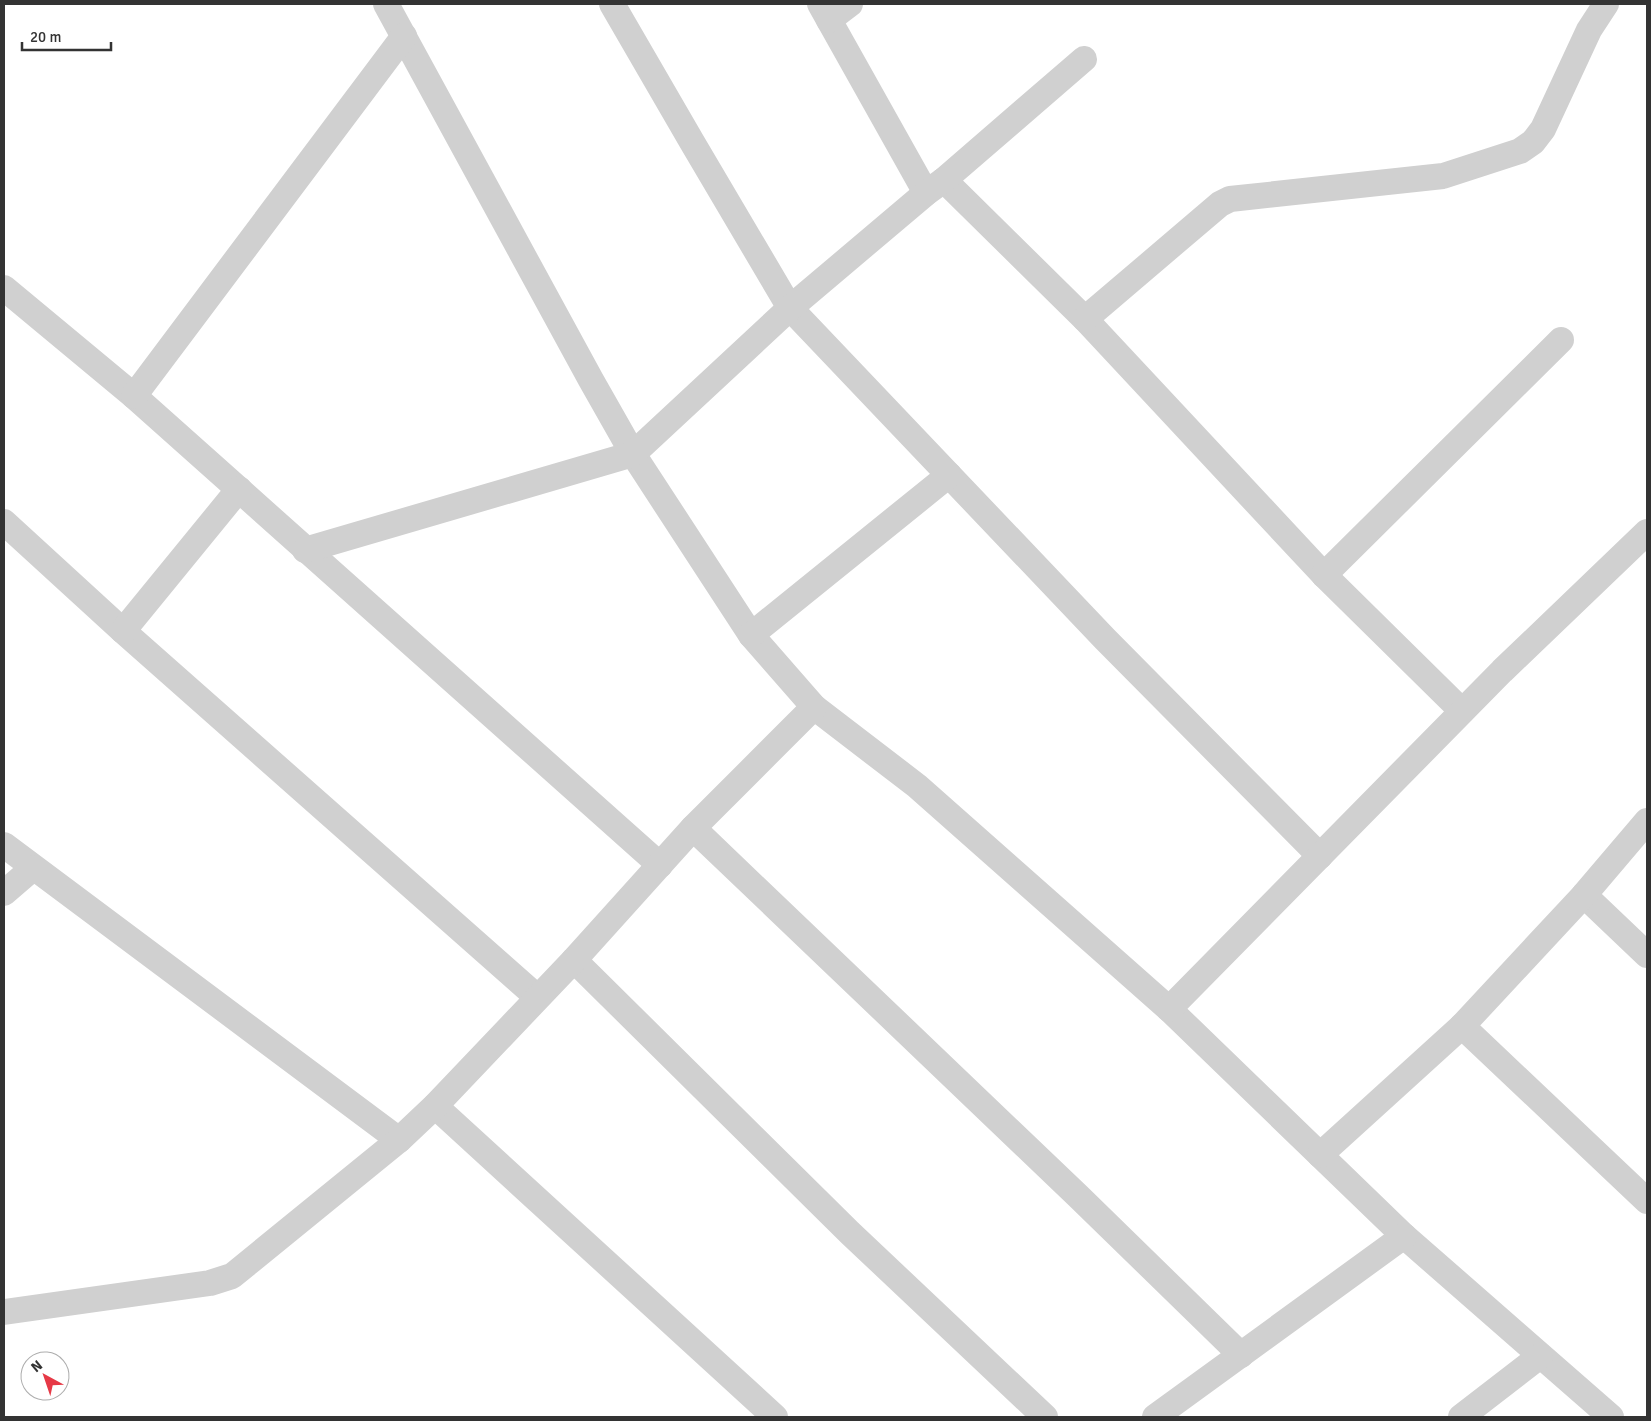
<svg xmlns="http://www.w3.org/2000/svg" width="1651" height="1421" font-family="Signika,sans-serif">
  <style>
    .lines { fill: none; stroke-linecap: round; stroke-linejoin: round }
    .street { stroke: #d0d0d0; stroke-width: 26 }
  </style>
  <rect width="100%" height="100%" fill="#fff"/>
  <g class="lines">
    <g class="street">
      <polyline points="386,4 591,380 633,454 751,635 814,707 917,786 1169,1009 1404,1236 1611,1417"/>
      <polyline points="612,4 692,142 790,308 1105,639 1320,856"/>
      <polyline points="820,4 926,193"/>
      <polyline points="829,20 850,4"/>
      <polyline points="944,180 1085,319 1324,575 1462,711"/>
      <polyline points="4,288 134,396 660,865"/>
      <polyline points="1085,319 1220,204 1230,199 1443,176 1520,151 1533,142 1543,129 1589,30 1606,4"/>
      <polyline points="134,396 404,36"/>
      <polyline points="4,522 123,631 537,997"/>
      <polyline points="305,550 633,454 790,308 926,193 944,180 1084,59"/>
      <polyline points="1324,575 1561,340"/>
      <polyline points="123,631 239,489"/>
      <polyline points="751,635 949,475"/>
      <polyline points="693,828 1078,1196 1241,1355"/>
      <polyline points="4,845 399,1140"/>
      <polyline points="4,893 33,868"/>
      <polyline points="1584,895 1647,955"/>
      <polyline points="574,960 850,1233 1045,1417"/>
      <polyline points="1169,1009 1502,671 1647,532"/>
      <polyline points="1462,1026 1647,1201"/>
      <polyline points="435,1106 775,1417"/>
      <polyline points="1320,1155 1462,1026 1584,895 1647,821"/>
      <polyline points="4,1312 210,1283 232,1276 399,1140 435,1106 574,960 693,828 814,707"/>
      <polyline points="1155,1417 1404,1236"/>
      <polyline points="1461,1417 1540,1356"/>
    </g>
  </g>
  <rect width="1651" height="1421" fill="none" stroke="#333333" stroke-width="10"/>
  <g transform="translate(45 1376) rotate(320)"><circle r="24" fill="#ffffff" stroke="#adadad"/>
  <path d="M0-4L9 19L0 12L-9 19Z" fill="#e63946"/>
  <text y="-8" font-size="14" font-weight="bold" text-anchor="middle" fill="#333333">N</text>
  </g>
  <path d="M22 42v8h89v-8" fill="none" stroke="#333333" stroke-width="2.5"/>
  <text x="30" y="42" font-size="15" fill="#333333" stroke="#ffffff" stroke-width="4" paint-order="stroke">20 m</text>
</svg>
